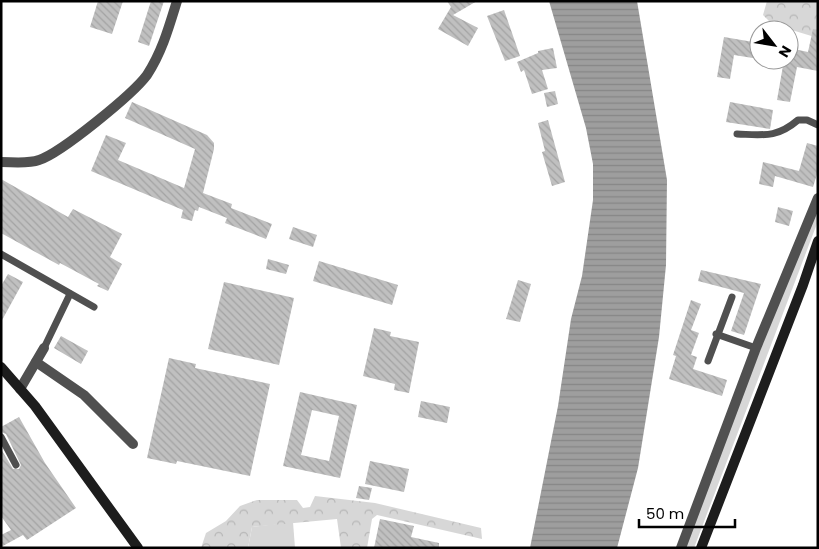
<svg xmlns="http://www.w3.org/2000/svg" width="819" height="549" font-family="Poppins,sans-serif">
  <style>
    .green { fill: #d7d7d7 }
    .forest { fill: url(#forest-crowns) }
    .water { fill: url(#water-rules) }
    .building { fill: url(#building-back-hatch); fill-rule: evenodd }
    .lines { fill: none; stroke-linecap: round; stroke-linejoin: round }
    .lane { stroke: #505050; stroke-width: 7 }
    .street { stroke: #505050; stroke-width: 10 }
    .secondary { stroke: #1d1d1d; stroke-width: 10 }
  </style>
  <defs>
    <pattern id="forest-crowns" width="20" height="18" patternUnits="userSpaceOnUse" patternTransform="scale(1.25)"><rect width="20" height="18" fill="#d7d7d7"/><path d="M2 6a3 3 0 1 1 6 0M12 15a3 3 0 1 1 6 0" fill="none" stroke="#b7b7b7"/></pattern>
    <pattern id="water-rules" width="6" height="5" patternUnits="userSpaceOnUse" patternTransform="scale(1.25)"><rect width="6" height="5" fill="#9e9e9e"/><path d="M0 2.5h6" fill="none" stroke="#868686"/></pattern>
    <pattern id="building-back-hatch" width="6" height="6" patternUnits="userSpaceOnUse" patternTransform="scale(1.25)"><rect width="6" height="6" fill="#c0c0c0"/><path d="M-1 5l2 2M0 0l6 6M5-1l2 2" fill="none" stroke="#a3a3a3"/></pattern>
  </defs>
  <rect width="100%" height="100%" fill="#fff"/>
  <g class="green">
    <polygon points="818,202 818,221 694,548 683,548"/>
    <polygon points="293,522 295,548 248,548 252,527"/>
  </g>
  <g class="forest">
    <polygon points="767,1 818,1 818,38 772,24 763,15"/>
    <polygon points="315,496 375,503 481,528 482,539 377,515 372,519 367,548 341,548 337,519 252,527 248,548 201,548 206,533 226,521 240,506 257,500 297,500 303,508 310,507"/>
  </g>
  <polygon class="water" points="549,1 637,1 667,180 666,265 659,337 638,468 617,548 530,548 558,406 571,319 582,276 593,200 593,164 586,128"/>
  <g class="building">
    <polygon points="98,1 123,1 112,34 90,27"/>
    <polygon points="151,1 164,1 149,46 138,42"/>
    <polygon points="447,1 477,1 453,15 478,28 468,46 438,29 451,7"/>
    <polygon points="504,10 520,56 505,61 487,16"/>
    <polygon points="813,29 818,30 818,71 797,67 790,102 777,100 784,60 789,60 789,48 808,52"/>
    <polygon points="724,37 759,43 759,59 734,55 730,79 717,77"/>
    <polygon points="553,48 557,68 542,70 548,89 532,94 524,70 521,72 517,62 538,53 538,51"/>
    <polygon points="555,91 558,104 547,107 544,93"/>
    <polygon points="132,102 207,135 214,143 214,149 203,193 232,204 231,208 272,224 266,239 225,223 227,218 199,207 198,211 195,210 192,221 181,218 183,210 91,171 106,135 126,143 118,160 184,188 195,149 125,118"/>
    <polygon points="730,102 773,110 770,129 726,122"/>
    <polygon points="548,120 565,182 552,186 542,152 545,151 538,123"/>
    <polygon points="807,143 818,146 818,171 813,187 775,176 773,187 759,184 763,162 799,171"/>
    <polygon points="1,179 68,217 73,209 122,234 110,257 122,264 108,291 97,286 99,284 60,263 59,265 1,233"/>
    <polygon points="778,207 793,211 789,226 775,222"/>
    <polygon points="293,227 317,235 313,247 289,239"/>
    <polygon points="268,259 289,265 286,274 266,269"/>
    <polygon points="319,261 398,285 392,305 313,281"/>
    <polygon points="701,270 761,284 744,335 731,331 744,293 698,281"/>
    <polygon points="8,274 23,282 1,322 1,286"/>
    <polygon points="518,280 531,284 520,322 506,319"/>
    <polygon points="224,282 294,298 279,365 208,349"/>
    <polygon points="691,300 701,304 691,330 699,333 691,355 697,357 693,369 727,380 722,396 669,379 676,356 673,355"/>
    <polygon points="374,328 391,332 390,336 419,342 409,393 394,390 395,384 363,376"/>
    <polygon points="61,336 88,351 81,364 54,348"/>
    <polygon points="169,358 196,364 195,368 270,384 250,476 177,461 176,464 147,458"/>
    <path d="M300,392L357,405L340,478L283,466ZM312,410L339,416L329,461L301,455Z"/>
    <polygon points="421,401 450,407 447,423 418,417"/>
    <polygon points="19,417 45,463 76,508 27,540 23,535 1,547 1,535 11,530 1,516 1,449 13,469 19,469 21,465 6,434 1,432 1,427"/>
    <polygon points="370,461 409,469 404,492 365,484"/>
    <polygon points="359,486 372,488 369,500 356,498"/>
    <polygon points="380,519 414,526 411,537 439,543 439,548 374,548"/>
  </g>
  <g class="lines">
    <g class="lane">
      <path d="M737,134C764,135 777,138 798,120H807L818,125"/>
      <polyline points="1,254 94,307"/>
      <polyline points="716,334 756,348"/>
      <polyline points="44,348 70,294"/>
      <polyline points="708,361 732,297"/>
      <polyline points="1,437 16,465"/>
    </g>
    <g class="street">
      <path d="M1,162C13,162 28,164 39,160C61,153 133,94 147,75C162,52 169,27 177,1"/>
      <polyline points="36,362 84,395 133,444"/>
      <polyline points="20,389 44,348"/>
      <polyline points="681,548 756,348 818,198"/>
    </g>
    <g class="secondary">
      <polyline points="1,367 35,406 138,548"/>
      <polyline points="701,548 803,285 818,241"/>
    </g>
  </g>
  <rect width="819" height="549" fill="none" stroke="#000000" stroke-width="5"/>
  <g transform="translate(774 45) rotate(121)"><circle r="24" fill="#ffffff" stroke="#999999"/>
  <path d="M0-4L9 19L0 12L-9 19Z" fill="#000000"/>
  <text y="-8" font-size="14" font-weight="bold" text-anchor="middle" fill="#000000">N</text>
  </g>
  <path d="M639 519v8h96v-8" fill="none" stroke="#000000" stroke-width="2.5"/>
  <text x="646" y="519" font-size="15" fill="#000000" stroke="#ffffff" stroke-width="4" paint-order="stroke">50 m</text>
</svg>
